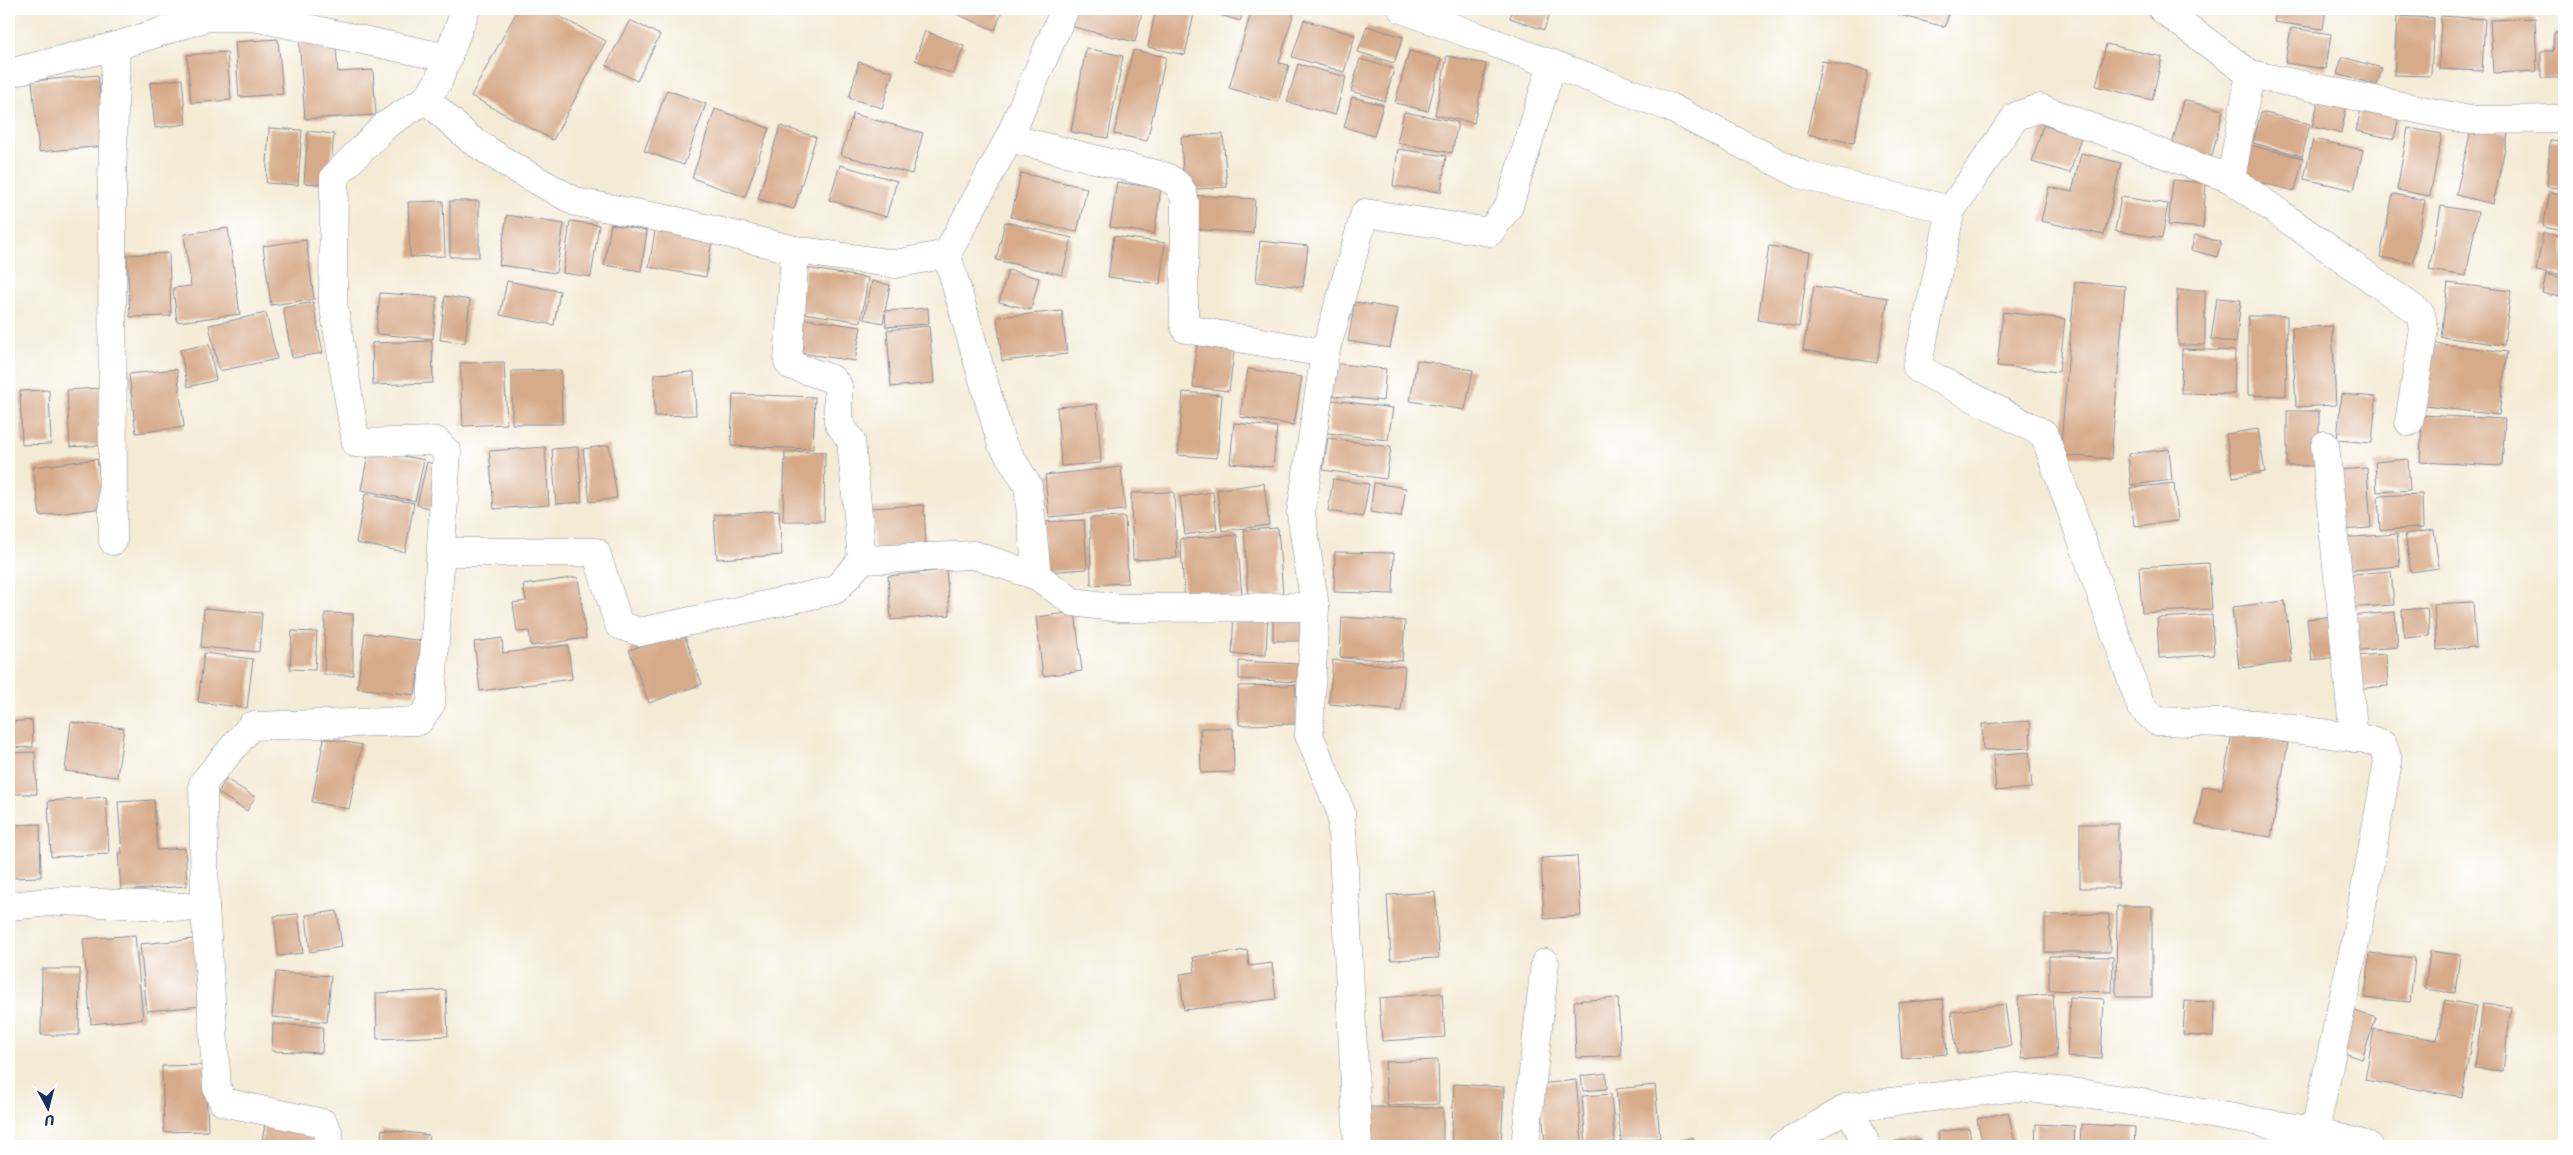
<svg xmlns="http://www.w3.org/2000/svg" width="2573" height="1155" font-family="Sriracha,sans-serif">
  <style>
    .building { fill: #d7ab8a }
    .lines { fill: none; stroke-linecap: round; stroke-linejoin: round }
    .minor-casing { stroke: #888d9a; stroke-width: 29 }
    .minor { stroke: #fff; stroke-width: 28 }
  </style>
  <rect width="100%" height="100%" fill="#fff"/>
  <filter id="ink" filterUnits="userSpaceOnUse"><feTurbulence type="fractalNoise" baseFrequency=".02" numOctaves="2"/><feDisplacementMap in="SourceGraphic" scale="10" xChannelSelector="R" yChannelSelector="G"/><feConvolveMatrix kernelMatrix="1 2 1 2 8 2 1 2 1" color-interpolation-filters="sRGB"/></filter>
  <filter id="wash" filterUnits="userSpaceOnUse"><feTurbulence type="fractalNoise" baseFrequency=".0096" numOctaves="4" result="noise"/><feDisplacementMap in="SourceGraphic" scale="20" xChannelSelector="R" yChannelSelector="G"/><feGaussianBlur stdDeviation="1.12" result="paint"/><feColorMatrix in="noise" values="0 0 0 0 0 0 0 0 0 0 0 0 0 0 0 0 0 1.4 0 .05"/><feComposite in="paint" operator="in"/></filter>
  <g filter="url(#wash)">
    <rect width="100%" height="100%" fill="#f4ebd5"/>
    <g id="blocks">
      <g class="building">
        <polygon points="518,9 545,9 606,41 553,140 471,96"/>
        <polygon points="958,9 1003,9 995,30 956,14"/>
        <polygon points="1069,9 1143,9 1135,42 1065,25"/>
        <polygon points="1156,9 1195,9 1185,55 1148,47"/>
        <polygon points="1208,9 1244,9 1240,21 1207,11"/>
        <polygon points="1252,9 1282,9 1294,12 1279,63 1289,65 1278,102 1229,88"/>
        <polygon points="1513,9 1551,9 1544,30 1510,18"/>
        <polygon points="1897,9 1950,9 1945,27 1896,14"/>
        <polygon points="2276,9 2326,9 2323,29 2274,22"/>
        <polygon points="2397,16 2434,18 2431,76 2394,75"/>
        <polygon points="2441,16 2485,19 2482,71 2439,69"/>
        <polygon points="2535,18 2537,71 2493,73 2490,20"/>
        <polygon points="630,20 660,35 637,81 606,65"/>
        <polygon points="1304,20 1355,35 1344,72 1292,57"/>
        <polygon points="1367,26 1403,37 1394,63 1358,52"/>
        <polygon points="2291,28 2331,34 2326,69 2285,63"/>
        <polygon points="925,31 964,46 953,74 915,60"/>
        <polygon points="2554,33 2564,33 2564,78 2541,78 2541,51 2553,51"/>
        <polygon points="335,36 338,72 373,70 376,115 305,119 299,38"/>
        <polygon points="278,39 283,94 239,97 235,42"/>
        <polygon points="2106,44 2162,57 2152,100 2096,86"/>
        <polygon points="1086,48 1123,56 1108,138 1071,132"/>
        <polygon points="1133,50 1166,57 1147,141 1114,134"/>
        <polygon points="1409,51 1441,59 1428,111 1395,103"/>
        <polygon points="227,52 231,100 191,103 187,55"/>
        <polygon points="1447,56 1486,64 1474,123 1435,115"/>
        <polygon points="2342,57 2382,68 2377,85 2337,74"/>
        <polygon points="1360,59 1394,69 1385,101 1351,91"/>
        <polygon points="1822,61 1868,71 1854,143 1807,134"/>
        <polygon points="859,62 893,72 882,108 849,98"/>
        <polygon points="1298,64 1346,77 1335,115 1287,102"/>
        <polygon points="98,75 105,146 39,152 32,81"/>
        <polygon points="182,79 186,124 155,128 150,83"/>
        <polygon points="667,90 706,104 684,165 644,151"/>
        <polygon points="2320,95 2348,100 2341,133 2312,127"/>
        <polygon points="1352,97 1383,105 1374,136 1344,127"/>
        <polygon points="2183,100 2223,110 2212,156 2172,146"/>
        <polygon points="2363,100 2401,108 2394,139 2356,131"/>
        <polygon points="715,109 769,128 745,197 692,178"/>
        <polygon points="1404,112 1458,122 1452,153 1397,143"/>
        <polygon points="2261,112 2310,124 2302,156 2253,143"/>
        <polygon points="853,114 923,133 912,174 841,155"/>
        <polygon points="2043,125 2081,137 2070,173 2032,162"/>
        <polygon points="780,126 816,137 794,209 758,199"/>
        <polygon points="2472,126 2508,134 2493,204 2456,195"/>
        <polygon points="269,128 302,130 298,185 266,183"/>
        <polygon points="2408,128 2442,134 2430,196 2397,190"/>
        <polygon points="308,131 334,134 329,185 304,183"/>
        <polygon points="1223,134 1227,187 1184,190 1181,137"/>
        <polygon points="2313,139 2363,150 2354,190 2304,179"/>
        <polygon points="2550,140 2564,141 2564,188 2547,187"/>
        <polygon points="2250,145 2303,158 2295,191 2241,178"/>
        <polygon points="1398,149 1446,156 1441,192 1393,186"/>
        <polygon points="2081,153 2121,163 2104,235 2041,221 2049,187 2072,192"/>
        <polygon points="840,165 897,181 886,217 829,200"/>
        <polygon points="1021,173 1087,188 1077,232 1011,217"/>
        <polygon points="2173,180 2206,183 2203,228 2168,225"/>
        <polygon points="1117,182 1161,189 1154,234 1110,227"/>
        <polygon points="2550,192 2564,195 2564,231 2543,227"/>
        <polygon points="2393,194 2425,200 2413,263 2380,257"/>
        <polygon points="1192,195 1255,199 1253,233 1190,229"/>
        <polygon points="2121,197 2168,204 2162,238 2115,231"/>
        <polygon points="443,201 445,256 410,257 408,202"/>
        <rect x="450" y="201" width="29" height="56"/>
        <polygon points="2441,206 2478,212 2466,276 2429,270"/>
        <polygon points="507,215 564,224 556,273 499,265"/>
        <polygon points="570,221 599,225 591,277 563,273"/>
        <polygon points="1005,222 1072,238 1062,275 996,260"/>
        <polygon points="611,224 647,231 641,271 604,265"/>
        <polygon points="656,225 713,235 706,277 649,267"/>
        <polygon points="228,228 240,314 177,322 173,288 191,286 184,234"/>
        <polygon points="2543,233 2564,237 2564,275 2536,271"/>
        <polygon points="2195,235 2221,242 2217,257 2191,250"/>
        <polygon points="1114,236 1165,243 1160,284 1108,277"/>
        <polygon points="306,240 314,299 271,305 263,246"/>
        <polygon points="1260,241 1308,246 1303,287 1256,282"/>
        <polygon points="1769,246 1810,252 1799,327 1758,320"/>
        <polygon points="169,253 171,316 130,317 127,255"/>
        <polygon points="806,268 868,278 861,322 798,312"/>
        <polygon points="1008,270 1039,278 1031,310 999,302"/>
        <polygon points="2546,274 2564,278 2564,298 2542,293"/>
        <polygon points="507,281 560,291 554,325 500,315"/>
        <polygon points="872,281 890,285 885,311 928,308 929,324 886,327 885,313 883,323 864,319"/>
        <polygon points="2075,282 2125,286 2111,459 2060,455"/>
        <polygon points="2448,283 2511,291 2504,345 2441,337"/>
        <polygon points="1814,286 1888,298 1877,363 1803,350"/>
        <polygon points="2177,290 2205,290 2205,345 2178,345"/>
        <polygon points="380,293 437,297 433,339 376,334"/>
        <polygon points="445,296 470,300 465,343 440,340"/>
        <polygon points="2217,298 2241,300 2236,343 2211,339"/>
        <polygon points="313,302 323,353 292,358 283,308"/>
        <polygon points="1355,302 1398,309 1390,348 1348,341"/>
        <polygon points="1062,311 1067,354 1002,361 997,317"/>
        <polygon points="2003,312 2065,319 2059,372 1997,366"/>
        <polygon points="266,313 277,359 219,371 209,325"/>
        <polygon points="2248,316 2287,316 2286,396 2248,395"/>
        <polygon points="799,318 861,327 855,361 793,352"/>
        <polygon points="929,326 934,383 891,387 887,330"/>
        <polygon points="2332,326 2336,405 2296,407 2292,328"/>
        <polygon points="432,341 433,383 373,385 372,343"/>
        <polygon points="1197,341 1235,345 1229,391 1193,387"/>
        <polygon points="2433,343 2507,352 2499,415 2425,406"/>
        <polygon points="209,344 216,380 188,387 180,350"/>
        <polygon points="2182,349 2235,351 2234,394 2181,393"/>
        <polygon points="1417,360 1473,370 1465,410 1410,401"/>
        <polygon points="504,362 507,424 463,426 460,363"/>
        <polygon points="1330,363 1386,369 1383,401 1326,395"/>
        <polygon points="177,369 184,427 136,433 129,374"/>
        <polygon points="1248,369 1302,377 1294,425 1240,417"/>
        <polygon points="561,370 562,424 512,424 512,371"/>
        <polygon points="694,372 696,415 655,416 654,374"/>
        <polygon points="101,388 104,445 70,447 67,390"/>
        <polygon points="49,390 51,444 22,445 20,391"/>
        <polygon points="1183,392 1222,395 1217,458 1178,455"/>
        <polygon points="733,394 815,397 813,449 731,446"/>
        <polygon points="2341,394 2376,397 2372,443 2337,440"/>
        <polygon points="1332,400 1393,408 1388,440 1327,433"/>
        <polygon points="1097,404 1101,463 1061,466 1057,407"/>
        <rect x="2287" y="411" width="32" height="55"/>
        <polygon points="2422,415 2505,419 2502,466 2420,462"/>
        <polygon points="1234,423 1277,427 1273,467 1230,463"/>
        <polygon points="2258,429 2265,472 2233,477 2226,434"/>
        <polygon points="1328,438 1391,447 1386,479 1323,470"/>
        <polygon points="609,445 617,498 590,502 583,449"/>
        <polygon points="545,447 549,505 494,509 489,451"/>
        <polygon points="578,447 582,502 556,504 552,449"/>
        <polygon points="369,449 424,460 415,501 361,490"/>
        <polygon points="2169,449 2172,480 2131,485 2128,454"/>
        <polygon points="785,451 825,452 824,521 783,521"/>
        <polygon points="97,459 104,508 40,516 33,467"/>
        <polygon points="2408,459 2410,490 2377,492 2375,462"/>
        <polygon points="427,462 442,466 432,509 417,505"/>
        <polygon points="1121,467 1125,510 1049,517 1045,475"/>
        <polygon points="2367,468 2371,528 2339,530 2336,470"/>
        <polygon points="1333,479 1369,484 1363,517 1328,511"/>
        <polygon points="1264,483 1269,525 1222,531 1217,490"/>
        <polygon points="1374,483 1406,488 1401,517 1370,512"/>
        <polygon points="2174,483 2178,521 2134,526 2130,488"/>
        <polygon points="1174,492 1177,558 1133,560 1131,493"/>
        <polygon points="1213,492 1217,530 1185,535 1180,497"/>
        <polygon points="365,494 414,503 405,552 356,543"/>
        <polygon points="2422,494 2423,528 2380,530 2378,496"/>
        <polygon points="924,505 926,547 874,549 871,508"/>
        <polygon points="779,510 782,555 717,559 714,515"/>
        <polygon points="1125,517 1128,583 1091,585 1090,518"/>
        <polygon points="1084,520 1087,569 1045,572 1043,522"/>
        <polygon points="1278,528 1283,595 1248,597 1244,530"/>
        <polygon points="2434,530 2439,568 2411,572 2405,534"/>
        <polygon points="2397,534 2400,566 2342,571 2340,538"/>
        <polygon points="1237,535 1242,596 1185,600 1180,539"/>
        <polygon points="1335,552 1394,553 1393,594 1334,592"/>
        <polygon points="2209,563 2212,609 2142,613 2139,567"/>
        <polygon points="946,570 950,615 891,620 888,576"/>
        <polygon points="2391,571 2394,605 2344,608 2342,575"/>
        <polygon points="578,577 586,638 531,646 529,631 517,632 513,603 526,601 523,585"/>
        <polygon points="2285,601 2292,662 2239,668 2232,607"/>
        <polygon points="2473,602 2476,647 2437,650 2434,604"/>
        <polygon points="204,608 262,613 259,652 201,647"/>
        <polygon points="1273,608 1304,609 1304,641 1273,641"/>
        <polygon points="2427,608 2430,636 2404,638 2402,610"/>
        <polygon points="1234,609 1268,610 1266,655 1232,654"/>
        <polygon points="1075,612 1082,671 1043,676 1036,617"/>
        <polygon points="2395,612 2398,647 2350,651 2347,616"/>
        <polygon points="325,613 353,614 353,675 324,675"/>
        <polygon points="2212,615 2214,655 2159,658 2157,618"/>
        <polygon points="2333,616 2337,657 2312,660 2307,619"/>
        <polygon points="1342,617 1405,621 1402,661 1340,657"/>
        <polygon points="292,631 317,632 315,670 290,669"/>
        <polygon points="683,631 702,684 649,703 629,650"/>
        <polygon points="365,633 423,641 415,695 357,688"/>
        <polygon points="502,638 503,653 568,645 572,679 480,691 474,642"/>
        <polygon points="204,653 253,659 247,708 198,702"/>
        <polygon points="2386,654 2388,686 2353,689 2351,656"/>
        <polygon points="1333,660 1405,667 1401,711 1329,704"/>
        <polygon points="1239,661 1300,664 1299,682 1239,679"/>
        <polygon points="1296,685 1297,724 1239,725 1238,686"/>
        <polygon points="32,720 33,747 9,748 9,722"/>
        <polygon points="2030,721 2031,748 1983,750 1982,724"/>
        <polygon points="71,722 124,728 117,777 65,771"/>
        <polygon points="1200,728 1233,728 1234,772 1201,773"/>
        <polygon points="2232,733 2288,743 2271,837 2196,825 2203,786 2222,789"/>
        <polygon points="324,738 362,745 349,809 312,802"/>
        <polygon points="35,752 37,794 9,794 9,753"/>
        <polygon points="2029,752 2032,788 1996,791 1993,755"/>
        <polygon points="226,779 255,797 247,811 218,793"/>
        <polygon points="106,797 109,854 51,857 48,801"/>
        <polygon points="154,800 157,850 185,848 187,886 121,891 118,853 122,853 118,802"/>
        <polygon points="40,824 41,877 9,878 9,825"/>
        <rect x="2080" y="824" width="38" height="64"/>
        <polygon points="1577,856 1581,916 1544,919 1541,858"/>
        <polygon points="1435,892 1439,958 1391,960 1387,895"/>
        <polygon points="2117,906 2152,906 2152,997 2116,997"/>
        <polygon points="337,911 342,947 310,952 306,915"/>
        <polygon points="298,914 303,953 278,956 274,916"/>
        <polygon points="2109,914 2110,952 2045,952 2045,915"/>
        <polygon points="135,935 143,1019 91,1024 83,939"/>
        <polygon points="194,939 201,1006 147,1011 140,944"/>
        <polygon points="1247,950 1249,966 1272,963 1276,999 1184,1010 1180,974 1195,972 1193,957"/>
        <polygon points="2430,951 2460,955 2455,993 2425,989"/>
        <polygon points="2370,953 2415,958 2410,1002 2365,998"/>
        <polygon points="2049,956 2113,957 2112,992 2049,990"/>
        <polygon points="42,969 80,969 79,1035 41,1035"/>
        <polygon points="276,972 331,976 327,1022 272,1017"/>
        <polygon points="446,990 448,1036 377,1039 376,993"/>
        <polygon points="1442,993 1445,1037 1382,1041 1379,998"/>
        <polygon points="2053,994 2057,1056 2022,1059 2018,997"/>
        <polygon points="2070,997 2104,999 2101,1059 2067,1057"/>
        <polygon points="1618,998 1621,1056 1576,1058 1574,1001"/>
        <polygon points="1943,999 1947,1054 1902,1058 1898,1003"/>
        <polygon points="2445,1000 2477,1006 2462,1097 2365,1080 2374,1029 2437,1040"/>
        <polygon points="2185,1001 2214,1002 2213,1037 2183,1035"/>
        <polygon points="2005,1004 2011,1046 1957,1054 1951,1012"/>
        <polygon points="2483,1004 2511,1007 2503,1071 2475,1068"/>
        <polygon points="2349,1009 2376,1018 2362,1059 2335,1050"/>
        <polygon points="273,1024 323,1027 322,1053 272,1051"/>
        <polygon points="1438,1060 1439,1104 1387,1106 1385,1062"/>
        <polygon points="205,1065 208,1131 164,1132 162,1066"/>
        <polygon points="1606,1073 1607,1089 1583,1091 1581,1076"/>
        <polygon points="1576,1080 1582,1142 1545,1145 1540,1084"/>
        <polygon points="1454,1084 1504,1087 1501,1146 1451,1146"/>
        <polygon points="1655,1085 1660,1138 1621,1142 1616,1089"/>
        <polygon points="1611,1094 1615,1142 1586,1145 1582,1096"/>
        <polygon points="1363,1107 1443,1108 1443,1146 1362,1146"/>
        <polygon points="2008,1112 2015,1143 1983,1146 1977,1119"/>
        <polygon points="267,1114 323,1125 319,1146 261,1146"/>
        <polygon points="2036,1124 2075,1126 2074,1146 2035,1146"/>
        <polygon points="2081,1124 2135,1127 2134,1146 2080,1146"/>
        <polygon points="1969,1128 1972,1146 1939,1146 1938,1132"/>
        <polygon points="382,1129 429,1135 427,1146 380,1146"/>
        <polygon points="1693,1137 1695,1146 1658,1146"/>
        <polygon points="1921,1139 1921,1146 1893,1146 1893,1142"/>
      </g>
    </g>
  </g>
  <g filter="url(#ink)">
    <use href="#blocks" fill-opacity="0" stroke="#888d9a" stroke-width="1"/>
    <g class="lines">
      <g class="minor-casing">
        <g id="minor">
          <polyline points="1402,9 1669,107 1802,175 1951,210 1917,368 2044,434 2141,706 2156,721 2257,724 2365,739 2383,745 2388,761 2371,857 2354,948 2315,1131 2369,1146"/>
          <polyline points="9,73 116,46 208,17 254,17 448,58"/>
          <polyline points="2250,74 2469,120 2564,119"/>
          <polyline points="426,99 470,139 510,165 576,202 677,221 795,250 895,264 947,254 1001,442 1028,486 1037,576"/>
          <path d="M1009,138L1164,176C1177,182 1183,188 1185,203L1184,324L1186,329L1325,353"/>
          <polyline points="2231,179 2421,314 2424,329 2409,422"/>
          <polyline points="1951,210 2016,116 2040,108 2231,179 2250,74 2162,9"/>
          <polyline points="795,250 788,362 790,365 832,379 838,386 838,422 851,440 862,560"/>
          <polyline points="947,254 1009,138 1065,9"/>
          <polyline points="2325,445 2354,738"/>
          <polyline points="113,541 112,180 116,46"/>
          <polyline points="441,552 596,552 619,625 640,632 835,590 862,560 974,555 1037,576 1073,602 1120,608 1315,607"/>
          <polyline points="9,906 60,901 205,908"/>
          <polyline points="1849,1107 1867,1146"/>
          <polyline points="329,1146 329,1134 323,1123 223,1102 217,1088 205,908 203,783 251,726 419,721 431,704 447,452 436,441 356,443 333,302 334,177 386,125 426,99 438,82 466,9"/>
          <polyline points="1358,1146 1341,812 1309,735 1315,607 1301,513 1325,353 1365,213 1490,232 1509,206 1552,64"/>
          <polyline points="1525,1146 1545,963"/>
          <polyline points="1782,1146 1849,1107 2017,1087 2079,1093 2315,1131"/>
        </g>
      </g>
      <use href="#minor" class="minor"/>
    </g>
  </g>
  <rect width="2573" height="1155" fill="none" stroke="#fff" stroke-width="30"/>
  <g transform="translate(48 1108) rotate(173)" stroke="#ffffff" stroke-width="4" paint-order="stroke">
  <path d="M0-4L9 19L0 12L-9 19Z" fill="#1b2f5e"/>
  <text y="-8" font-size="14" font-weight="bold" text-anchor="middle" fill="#1b2f5e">U</text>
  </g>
</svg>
